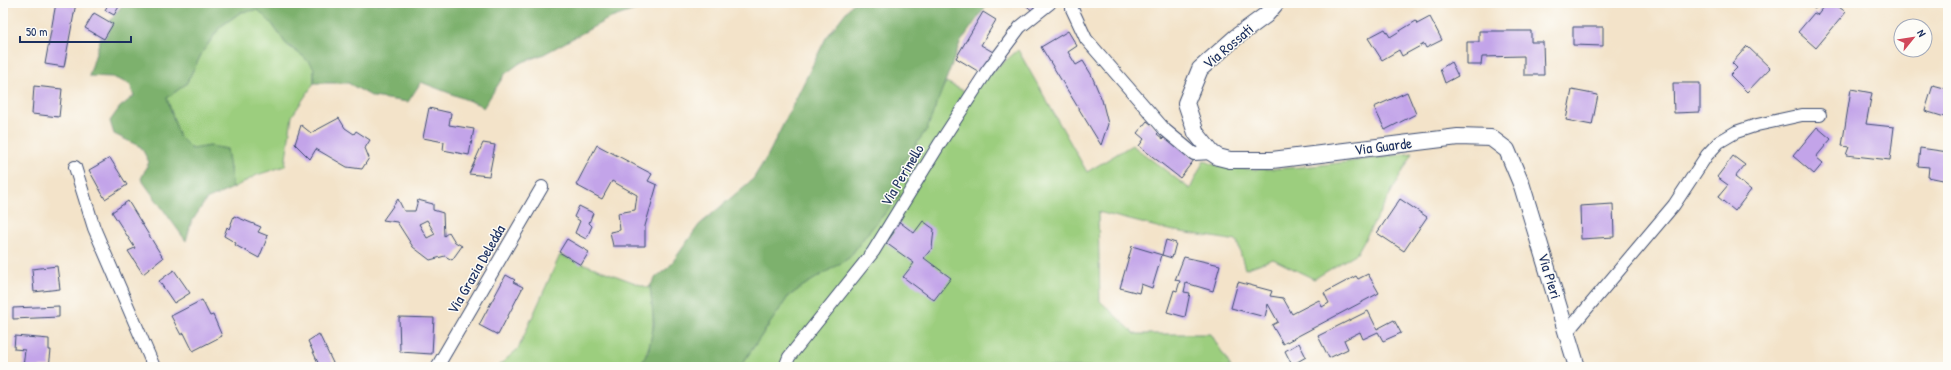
<svg xmlns="http://www.w3.org/2000/svg" width="1951" height="370" font-family="'Patrick Hand',sans-serif">
  <style>
    .green { fill: #9cce7e; stroke: #5c7e6e }
    .forest { fill: #7db16d; stroke: #4c7066 }
    .building { fill: #c3a4e9; fill-rule: evenodd }
    .lines { fill: none; stroke-linecap: round; stroke-linejoin: round }
    .street-casing { stroke: #3b4a6e; stroke-width: 14 }
    .secondary-casing { stroke: #3b4a6e; stroke-width: 18 }
    .street { stroke: #fff; stroke-width: 12 }
    .secondary { stroke: #fff; stroke-width: 16 }
    .labels { text-anchor: middle; dominant-baseline: central; stroke-width: 3; stroke-linejoin: round; paint-order: stroke }
    .street-label { font-size: 15px; fill: #1b2f5e; stroke: #fdfcf7 }
  </style>
  <rect width="100%" height="100%" fill="#fdfcf7"/>
  <filter id="ink" filterUnits="userSpaceOnUse"><feTurbulence type="fractalNoise" baseFrequency=".025" numOctaves="2"/><feDisplacementMap in="SourceGraphic" scale="8" xChannelSelector="R" yChannelSelector="G"/><feConvolveMatrix kernelMatrix="1 2 1 2 8 2 1 2 1" color-interpolation-filters="sRGB"/></filter>
  <filter id="wash" filterUnits="userSpaceOnUse"><feTurbulence type="fractalNoise" baseFrequency=".012" numOctaves="4" result="noise"/><feDisplacementMap in="SourceGraphic" scale="16" xChannelSelector="R" yChannelSelector="G"/><feGaussianBlur stdDeviation="0.9" result="paint"/><feColorMatrix in="noise" values="0 0 0 0 0 0 0 0 0 0 0 0 0 0 0 0 0 1.4 0 .05"/><feComposite in="paint" operator="in"/></filter>
  <g filter="url(#wash)">
    <rect width="100%" height="100%" fill="#f3e3c9"/>
    <g class="green">
      <polygon points="258,9 272,24 286,44 304,57 314,68 314,83 292,116 285,166 257,175 233,188 227,149 210,146 192,150 179,136 167,98 186,84 202,53 220,27 241,12"/>
      <path d="M1018,50L1087,172L1132,145L1190,189L1204,160C1237,182 1370,158 1413,153L1357,253L1314,279L1273,259L1245,269L1237,241L1169,230L1098,212L1100,301L1135,334H1211L1231,367H740L788,297L803,286L849,258L866,235L899,197V174L903,162L927,129L937,99L946,82L968,93Z"/>
      <path d="M560,255L649,288L650,286C654,319 657,337 639,367H497L518,349Z"/>
    </g>
    <g class="forest">
      <polygon points="124,3 656,3 608,19 544,54 520,63 505,74 483,108 480,105 421,82 408,102 373,97 348,83 314,83 314,68 304,57 286,44 272,24 258,10 241,12 220,27 202,53 186,84 167,98 179,136 192,149 210,146 227,149 233,188 206,200 191,223 186,241 141,179 149,162 141,147 114,134 110,121 120,107 134,96 130,84 112,77 89,76 103,30"/>
      <polygon points="853,3 988,3 960,43 927,129 903,162 899,174 899,197 866,235 849,258 803,286 788,297 740,367 639,367 648,352 654,324 650,286 656,277 669,267 699,225 753,179 768,155 826,38"/>
    </g>
    <g id="blocks">
      <g class="building">
        <polygon points="56,3 76,3 64,67 45,64"/>
        <polygon points="109,3 116,3 120,5 114,15 105,10"/>
        <polygon points="1023,3 1041,3 1034,12"/>
        <polygon points="1806,3 1820,3 1815,9"/>
        <polygon points="1826,3 1833,3 1846,12 1816,48 1798,32 1814,13 1817,15"/>
        <polygon points="983,12 996,20 981,45 993,52 981,73 956,58"/>
        <polygon points="94,13 113,24 104,39 85,28"/>
        <polygon points="1430,17 1442,40 1426,48 1424,44 1402,56 1399,50 1382,60 1368,38 1385,29 1390,37 1416,21 1417,24"/>
        <polygon points="1573,27 1603,27 1603,46 1573,45"/>
        <polygon points="1068,31 1077,46 1068,52 1076,65 1083,61 1091,74 1102,100 1108,124 1101,145 1041,47"/>
        <polygon points="1479,31 1531,31 1531,42 1543,42 1544,75 1524,75 1524,56 1482,57 1481,65 1467,65 1467,42 1479,42"/>
        <polygon points="1747,46 1770,68 1747,92 1730,75 1737,68 1732,63"/>
        <polygon points="1451,62 1458,76 1445,83 1440,69"/>
        <polygon points="1673,83 1700,83 1700,112 1674,113"/>
        <polygon points="1933,85 1948,89 1948,118 1925,111"/>
        <polygon points="34,86 62,89 59,117 32,114"/>
        <polygon points="1851,89 1872,93 1866,124 1894,127 1890,160 1846,155 1849,147 1842,146"/>
        <polygon points="1572,90 1598,95 1592,125 1566,120"/>
        <polygon points="1407,92 1416,114 1385,130 1374,107"/>
        <polygon points="429,108 451,113 449,125 474,129 469,155 443,150 444,142 423,138"/>
        <polygon points="339,118 345,128 354,134 356,131 370,140 365,148 369,158 362,169 347,167 316,149 310,159 295,144 301,125 311,133"/>
        <polygon points="1147,121 1160,131 1157,134 1163,139 1167,134 1194,160 1180,178 1139,146 1144,139 1137,133"/>
        <polygon points="1817,127 1831,139 1816,157 1823,163 1814,174 1793,156"/>
        <polygon points="483,143 495,145 489,176 469,174"/>
        <polygon points="597,145 652,174 648,181 657,185 645,226 645,246 613,246 610,232 620,230 618,213 635,210 637,195 612,181 602,199 576,185"/>
        <polygon points="1920,148 1948,152 1948,181 1928,177 1929,167 1918,166"/>
        <polygon points="1733,156 1745,165 1735,177 1751,190 1735,211 1718,197 1728,185 1717,177"/>
        <polygon points="110,158 127,185 105,199 89,170"/>
        <path d="M398,199L404,211H415L418,200L433,204V210L443,213L444,236L449,232L455,242L462,246L452,260L445,256L430,260L413,247L397,222L383,220ZM427,220L435,234L427,238L419,224Z"/>
        <polygon points="1400,199 1427,217 1404,251 1377,233"/>
        <polygon points="128,201 163,258 143,274 128,251 135,248 112,212"/>
        <polygon points="1613,204 1614,237 1581,239 1580,206"/>
        <polygon points="579,206 593,213 589,223 592,226 586,239 575,233 580,221 574,217"/>
        <polygon points="234,216 261,227 258,232 268,236 259,258 235,245 236,243 224,236 227,227 229,229"/>
        <polygon points="897,220 914,233 923,221 934,229 932,248 924,258 951,278 934,300 903,277 914,263 886,243 894,232 891,228"/>
        <polygon points="567,239 589,252 581,265 559,252"/>
        <polygon points="1166,240 1176,243 1172,258 1162,255"/>
        <polygon points="1132,246 1162,255 1152,288 1141,284 1139,293 1120,288"/>
        <polygon points="1184,257 1220,265 1213,291 1186,283 1184,292 1190,293 1185,317 1167,312 1174,290 1177,291 1180,281 1175,280"/>
        <polygon points="57,266 60,289 34,292 32,269"/>
        <polygon points="174,270 190,293 174,303 159,281"/>
        <polygon points="1368,274 1379,293 1283,344 1272,325 1278,322 1268,304 1265,317 1231,308 1238,282 1272,291 1270,296 1283,298 1292,314 1319,300 1322,307 1329,303 1324,293 1356,276 1358,279"/>
        <polygon points="506,275 515,280 513,282 523,287 498,335 479,325"/>
        <polygon points="202,300 210,316 213,315 222,336 193,351 184,333 181,335 171,316"/>
        <polygon points="59,306 59,317 13,319 13,308"/>
        <polygon points="1368,311 1377,329 1394,320 1401,333 1383,341 1378,332 1363,339 1360,332 1344,340 1348,349 1329,358 1318,336"/>
        <polygon points="399,317 434,318 432,354 400,352"/>
        <polygon points="319,334 332,361 335,367 320,367 308,341"/>
        <polygon points="15,336 49,339 49,350 51,350 49,367 23,367 25,350 14,349"/>
        <polygon points="1299,343 1306,357 1292,365 1285,351"/>
      </g>
    </g>
  </g>
  <g filter="url(#ink)">
    <use href="#blocks" fill-opacity="0" stroke="#3b4a6e" stroke-width="1"/>
    <g class="lines">
      <g class="street-casing">
        <g id="street">
          <polyline points="1072,3 1072,9 1086,39 1165,130 1194,154 1212,153"/>
          <polyline points="75,167 94,228 154,367"/>
          <polyline points="1567,332 1674,205 1707,155 1719,142 1736,132 1757,125 1802,115 1820,115"/>
          <polyline points="437,367 542,187"/>
          <polyline points="785,367 789,357 873,252 940,143 987,71 1020,27 1050,3"/>
        </g>
      </g>
      <g class="secondary-casing">
        <polyline id="secondary" points="1276,3 1266,15 1236,37 1200,69 1186,103 1196,133 1212,153 1218,157 1230,160 1272,160 1458,137 1491,138 1507,150 1522,186 1577,367"/>
      </g>
      <use href="#street" class="street"/>
      <use href="#secondary" class="secondary"/>
    </g>
  </g>
  <g class="labels">
    <g class="street-label">
      <text transform="translate(1228 46) rotate(-40)">Via Rossati</text>
      <text transform="translate(1383 146) rotate(-7)">Via Guarde</text>
      <text transform="translate(902 175) rotate(-59)">Via Perinello</text>
      <text transform="translate(476 269) rotate(-60)">Via Grazia Deledda</text>
      <text transform="translate(1550 276) rotate(73)">Via Pieri</text>
    </g>
  </g>
  <rect width="1951" height="370" fill="none" stroke="#fdfcf7" stroke-width="16"/>
  <g transform="translate(1913 38) rotate(60)"><circle r="19" fill="#fdfcf7" stroke="#a3aaba"/>
  <path d="M0-3L7 15L0 10L-7 15Z" fill="#d1495b"/>
  <text y="-6" font-size="11" font-weight="bold" text-anchor="middle" fill="#1b2f5e">N</text>
  </g>
  <path d="M20 36v6h111v-6" fill="none" stroke="#1b2f5e" stroke-width="2"/>
  <text x="26" y="36" font-size="12" fill="#1b2f5e" stroke="#fdfcf7" stroke-width="3" paint-order="stroke">50 m</text>
</svg>
